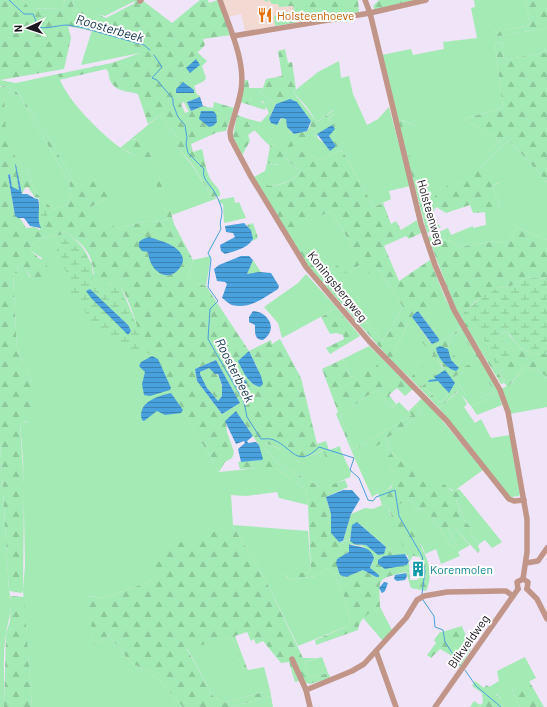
<svg xmlns="http://www.w3.org/2000/svg" width="547" height="707" font-family="Barlow,sans-serif">
  <style>
    .commercial { fill: #f2d9d1 }
    .grass { fill: #a4eab4 }
    .forest { fill: url(#forest-firs); fill-rule: evenodd }
    .wetland { fill: url(#wetland-marsh); fill-rule: evenodd }
    .water { fill: url(#water-rules); fill-rule: evenodd }
    .lines { fill: none; stroke-linecap: round; stroke-linejoin: round }
    .stream { stroke: #48a0dd; stroke-width: 1 }
    .minor { stroke: #c19689; stroke-width: 5.5 }
    .labels { text-anchor: middle; dominant-baseline: central; stroke-width: 4; stroke-linejoin: round; paint-order: stroke }
    .food-label { font-size: 12px; fill: #c56008; stroke: #fff; text-anchor: start }
    .street-label { font-size: 12px; fill: #1b171e; stroke: #fff }
    .culture-label { font-size: 12px; fill: #0d838f; stroke: #fff; text-anchor: start }
    .water-label { font-size: 13px; font-style: italic; fill: #0d324b; stroke: #fff }
  </style>
  <defs>
    <pattern id="forest-firs" width="22" height="20" patternUnits="userSpaceOnUse"><rect width="22" height="20" fill="#a4eab4"/><path d="M5 1l3.5 6h-7zM16 11l3.5 6h-7z" fill="#8dc89a"/></pattern>
    <pattern id="wetland-marsh" width="20" height="14" patternUnits="userSpaceOnUse"><rect width="20" height="14" fill="#a4eab4"/><path d="M1 5h8M5 5V1M11 12h8M15 12V8" fill="none" stroke="#8dc89a"/></pattern>
    <pattern id="water-rules" width="6" height="5" patternUnits="userSpaceOnUse"><rect width="6" height="5" fill="#48a0dd"/><path d="M0 2.5h6" fill="none" stroke="#3b81b3"/></pattern>
  </defs>
  <rect width="100%" height="100%" fill="#f0e4f8"/>
  <polygon class="commercial" points="222,0 269,0 278,4 282,7 293,6 294,9 290,14 278,15 275,26 245,31 241,14 228,17"/>
  <g class="grass">
    <polygon points="23,0 65,0 62,9 28,8"/>
    <polygon points="73,0 134,0 135,1 105,16 74,10"/>
    <polygon points="474,0 525,0 531,25 493,32 493,37 547,28 547,52 504,60 502,42 495,44 503,108 463,119 501,141 422,208 400,120 418,127 396,115 382,55 411,49 413,55 444,49 443,42 477,38 471,8 475,7"/>
    <polygon points="92,30 123,40 140,48 140,53 81,65"/>
    <polygon points="197,52 207,61 202,66 206,78 204,81 194,86 197,95 199,95 200,97 187,102 191,111 189,112 184,102 181,104 174,88 186,79 181,69"/>
    <polygon points="339,61 341,78 349,76 353,94 367,125 378,119 389,107 410,186 389,191 391,199 374,207 342,150 319,160 290,147 306,136 307,131 310,126 316,132 314,135 325,144 329,150 334,123 328,119 334,114 354,142 333,110 317,122 306,106 293,92 318,72"/>
    <path d="M58,74C63,96 99,132 118,146C127,153 139,155 146,165C157,179 162,202 168,219C161,223 154,221 146,222C137,223 129,226 121,227C110,229 95,216 89,208L106,198L96,179C87,185 82,189 73,181L54,146L18,92L4,86H0V80L16,83Z"/>
    <path d="M248,88H263L260,92L276,104L269,119L271,123L280,122L281,118L286,119L290,131L294,134L289,132L277,145L270,146C262,139 256,131 248,124V119L261,122L269,113L263,101H251Z"/>
    <polygon points="4,91 19,95 69,182 71,191 68,205 53,209 36,193 28,172 11,151 5,137"/>
    <polygon points="160,115 177,137 177,147 192,165 212,197 218,198 172,215 150,152 135,139 131,139"/>
    <polygon points="509,140 547,182 547,240 517,227 510,240 505,243 496,241 460,247 453,242 441,238 439,232 448,228 451,235 473,226 473,228 486,225 485,212 500,207 492,186 499,183 480,167"/>
    <path d="M284,156L300,172C289,184 275,187 259,186L254,177L265,171L267,163L278,165Z"/>
    <polygon points="234,197 235,203 239,202 246,218 224,223 223,204 219,203 218,200"/>
    <polygon points="330,211 352,245 356,255 322,274 293,230"/>
    <path d="M64,231C80,242 90,253 93,274L109,284L116,279L121,287L138,328L158,359L183,410L219,472L270,467L275,468L306,489L308,505L279,498L277,492L246,496L231,495L233,525L308,531L311,572L285,575L289,580L316,576L327,569C338,572 351,614 350,625L298,646L266,581L233,526L153,580L105,598L88,596L94,645L109,635L131,663L148,671L159,680L183,707H32L23,590L25,565L23,459L20,423L27,422L32,383L17,349L13,273H18L17,266L20,265L24,267L30,277L42,258L31,251L32,246L41,238L61,235Z"/>
    <path d="M211,256L206,286C198,284 192,283 188,276L193,260Z"/>
    <polygon points="360,265 379,270 403,307 383,341 348,301 334,279"/>
    <polygon points="306,274 337,308 282,338 278,323 264,307 298,283"/>
    <polygon points="446,300 462,327 430,349 433,355 429,364 436,356 443,369 434,376 448,395 440,403 425,388 427,382 422,387 417,380 423,366 410,378 391,360 408,323 426,346 430,342 432,344 439,339 418,311"/>
    <polygon points="460,308 482,336 505,380 504,382 457,310"/>
    <polygon points="460,331 478,360 461,369 448,345 452,336"/>
    <polygon points="506,331 522,350 513,350 507,344 502,341 498,335"/>
    <polygon points="369,346 398,374 387,384 355,376 351,378 343,359"/>
    <polygon points="479,362 494,392 476,399 466,395 454,377"/>
    <polygon points="525,366 539,371 547,377 547,407 510,414 501,389 511,384"/>
    <polygon points="377,390 392,408 399,402 412,415 353,450 340,416 365,397"/>
    <polygon points="459,391 467,404 464,407 475,423 481,419 491,438 510,435 520,494 519,496 511,497 507,493 439,408"/>
    <polygon points="499,393 502,405 477,415 471,406"/>
    <polygon points="422,398 431,407 483,470 454,491 398,459 393,454 386,439 421,414 416,404"/>
    <path d="M385,440L391,454L389,469L395,472C391,494 388,487 372,497L355,459Z"/>
    <path d="M0,442L9,591C14,606 8,620 6,634C2,658 5,683 4,707H0Z"/>
    <path d="M264,443C293,451 292,466 324,450L326,457L341,451L351,472L350,477L328,487L322,488L277,463L264,447Z"/>
    <polygon points="464,495 502,542 492,548 485,540 479,544 472,534 470,526 465,522 456,499"/>
    <path d="M408,500L411,501L418,510L422,509L432,517L453,548L457,546L448,527L450,526H453L470,545L458,552L460,556L441,564L436,549L425,554C423,545 418,542 413,536C407,526 402,515 397,505Z"/>
    <polygon points="382,505 388,507 390,514 413,549 413,556 409,562 408,556 405,554 393,556 390,548 386,547 357,522 349,540 343,541 351,514 365,508 373,509"/>
    <polygon points="380,607 392,630 383,641 363,618 366,614"/>
    <polygon points="232,637 244,671 264,667 270,690 223,703 213,696 187,648"/>
    <polygon points="322,657 328,673 313,677 309,676 304,662"/>
    <polygon points="525,657 536,678 512,690 520,707 504,707 502,700 489,687 499,681 497,671"/>
    <polygon points="271,696 273,707 231,707"/>
  </g>
  <g class="forest">
    <path d="M0,0H23L29,8L62,9L65,0H73L74,10L97,14L106,18L135,3L134,0H142L172,23L200,0H208L209,3L218,0L231,35L203,39L205,45L181,69L187,79L174,88L185,113L203,106L213,108L214,102L234,108L226,131L218,132L191,144L193,152L202,149C205,160 205,169 211,180C215,186 221,189 220,196L212,197L192,164L177,147V137L160,115L148,124L138,94C128,91 115,92 110,80C108,76 110,72 106,69L59,80L58,74L112,63L140,53V48L102,33L68,26L71,38L64,69L0,80Z"/>
    <path d="M264,0H358L359,12L275,26L274,16C282,14 289,17 294,9L293,6L279,7L278,4H272L269,0L266,2Z"/>
    <polygon points="379,0 414,0 375,10 373,6"/>
    <polygon points="525,0 547,0 547,28 493,37 493,32 531,25"/>
    <polygon points="502,42 504,60 547,52 547,182 509,140 480,167 500,182 492,186 500,207 487,212 473,213 470,205 446,213 436,207 430,216 441,227 427,233 396,115 399,113 420,124 418,127 401,120 422,207 501,141 463,119 503,108 495,44"/>
    <polygon points="285,49 288,63 292,62 296,89 293,92 317,122 334,110 356,141 354,142 333,114 328,119 334,123 336,132 332,136 338,142 338,146 331,152 329,149 331,151 329,136 332,132 317,134 318,138 314,135 316,132 310,126 311,121 296,102 276,104 260,92 263,88 266,79 282,76 278,51"/>
    <polygon points="245,80 248,80 251,101 258,99 266,105 265,110 240,102"/>
    <path d="M4,86L18,92L54,146L73,181C84,190 88,181 99,178C105,180 108,184 112,189L106,198L89,208C96,216 110,229 121,227C129,226 137,223 146,222C154,221 161,223 168,219C157,188 154,161 120,148L131,139C140,140 144,145 150,152L169,205L174,224L193,260L188,276C192,283 198,284 206,286L249,351L271,340L272,344L280,339L301,378L317,444L326,441L329,450L340,446L341,451L326,458L323,450C289,467 295,451 264,443V447L277,463L322,488L345,480L348,487L326,497L331,514V533L341,542L349,540L359,544L366,545L373,549L386,550V547L390,548L393,556H384L407,565L409,562L410,580H417L423,574V565L420,557L413,556V549H408L403,546L388,507L382,505L378,493L391,488L395,472L386,467C385,462 386,457 391,454L385,441L355,459L336,414L338,412L322,369L343,359L351,378L377,364L387,384L398,374L413,389L405,396L397,388L389,395L396,404L392,408L377,390L365,397L340,416L353,450L412,415L408,412L416,404L421,414L386,439L393,454L398,459L445,485L452,491L459,489L464,495L456,500L465,522L470,526L472,534L479,544L478,547L480,550L478,553L453,526L448,527L457,546L453,548L432,517L422,509L418,510L411,501L408,500L398,505C407,532 441,559 426,591L411,588L406,572C376,579 379,578 380,607C369,613 360,617 358,630L316,645L315,640L350,625C351,614 338,572 327,569L316,576L289,580L285,574L311,572L308,505L306,489L275,468L240,469L238,462L261,460L259,445L236,411L226,421L227,432L234,452L232,458L225,462L219,472L174,395L158,359L143,350C138,327 130,298 116,280L104,286C91,280 95,269 90,257C85,245 74,238 64,231L61,235L41,238L32,246L31,251L47,265C47,272 47,278 40,282C29,280 29,270 20,265L17,266L18,273H13L17,349L32,383L36,401L32,419L20,424L24,486L23,590L22,593L9,591L0,442V87ZM4,91L19,95L69,182L71,191L68,205L53,209L36,193L28,172L11,151L6,137ZM16,165L22,194L25,188L28,187L36,199L39,198L40,230L35,227L26,228L20,218L15,216L8,175L10,174L12,188L19,190ZM249,351L258,369L255,386L241,368ZM216,360L240,403L222,414L197,381L195,369ZM349,544L363,546L373,562L370,568L376,577L363,570L344,577L345,554L349,552Z"/>
    <polygon points="237,115 248,119 248,124 255,130 248,135 250,141 242,155 233,137"/>
    <path d="M307,131V136L291,147L319,160L342,150L374,207L383,203L391,224L396,221L401,230L417,220L421,233L409,239L406,236L384,246L399,281L430,260L446,300L414,314L412,317L430,342L426,347L408,323L391,360L308,266L259,186L261,184C276,189 290,183 300,172L284,156L281,165L267,163L270,146L277,145V142L289,132L294,134ZM330,211L352,245L355,255L322,274L294,230ZM360,265L370,274L379,270L403,307L383,341L348,301L335,279Z"/>
    <polygon points="253,223 258,238 252,241 252,233 247,225"/>
    <path d="M517,227L547,240V279L527,277L511,286L498,288L476,301L463,313L482,336L488,346L513,352L498,335L506,331C512,336 516,344 521,348C527,352 541,356 547,353V377L539,371L525,366L508,387L504,383L501,384L456,310L428,237L439,232L441,238L453,242L460,247L496,241L505,243L510,240ZM460,309L482,336L505,380L504,382L458,310ZM506,331L513,338L522,350H513L507,344L502,341L498,335Z"/>
    <polygon points="253,260 261,272 267,274 258,272 248,275 247,272"/>
    <polygon points="337,308 360,336 330,354 326,348 344,339 343,335 336,333 330,334 321,317"/>
    <path d="M462,327L499,393L471,406L458,391L439,408L410,378L422,366L426,370L417,380L422,387L427,381L429,385L425,388L440,403L448,395L433,376L443,369V367L436,357L429,364L427,363L433,355L430,349ZM460,331L478,360L462,368L448,345L452,336ZM479,363L494,392L476,399L472,391L466,395L454,377Z"/>
    <path d="M209,368C220,372 223,386 222,396L218,401L207,388L200,374V372Z"/>
    <polygon points="233,526 266,581 303,658 317,658 304,662 309,676 313,677 328,673 331,678 310,684 299,681 295,682 289,662 281,663 263,641 256,644 254,639 251,641 247,632 235,636 248,671 244,672 232,637 187,649 213,696 223,703 270,690 271,696 231,707 183,707 159,680 148,671 131,663 109,635 94,645 87,596 105,598 153,580 153,551"/>
    <polygon points="11,596 24,597 32,707 4,707 6,634 10,621"/>
    <polygon points="462,626 471,649 460,667 455,664 457,659 440,649 431,658 427,655 436,643 434,640 440,632 442,632"/>
    <polygon points="475,681 484,688 486,685 497,691 496,695 502,700 504,707 470,707 474,701 480,705 483,703 482,693 472,686"/>
    <polygon points="529,681 544,707 520,707 512,690"/>
  </g>
  <g class="wetland">
    <polygon points="40,205 45,206 48,219 44,227 41,228 37,216"/>
    <path d="M71,238L76,241L92,264L91,277L104,288L117,283L138,328L143,350L134,355L106,331L92,325L84,309L71,298C71,292 71,285 69,279C65,263 42,243 71,238ZM93,290L128,325V335L91,298L87,292Z"/>
    <path d="M527,277L547,279V353C541,356 527,352 521,348C516,344 512,336 506,331L498,335L502,341L507,344L516,354L508,363L497,366L482,336L463,313L485,294L498,288L511,286Z"/>
  </g>
  <g class="water">
    <polygon points="196,59 200,65 190,73 186,68"/>
    <polygon points="183,82 194,90 194,93 176,93 176,89"/>
    <polygon points="200,97 203,106 191,111 187,102"/>
    <polygon points="290,99 297,102 311,121 307,131 294,134 287,127 286,119 281,118 277,125 271,123 269,119 276,104"/>
    <polygon points="201,111 213,111 216,114 217,122 213,126 209,127 199,119"/>
    <polygon points="332,125 335,129 329,136 336,146 330,151 317,134"/>
    <path d="M15,164L16,165L22,194H27L36,199H38C41,209 36,218 41,228L30,226L24,218H18L15,216L8,175L10,174L12,187L19,190Z"/>
    <path d="M244,223L251,230L253,239C248,248 235,251 225,254L221,251L220,245L235,237L233,233L226,232L225,226Z"/>
    <path d="M149,237C161,241 183,246 183,261C180,272 168,281 157,271C151,266 149,259 148,252L142,251L139,247V242L143,239Z"/>
    <path d="M241,256H249L253,260L247,274L259,272L271,273L279,286L278,289C265,297 249,310 232,305C229,304 225,300 222,298L227,284L225,282L217,281L214,269L219,265Z"/>
    <polygon points="90,289 128,325 131,331 128,335 91,298 86,291"/>
    <path d="M253,311C268,312 279,329 263,340C254,340 255,332 255,325L249,322V317Z"/>
    <polygon points="418,311 439,339 439,341 432,344 412,317 414,314"/>
    <path d="M440,346L448,349L451,360L459,368L456,371C447,369 437,357 436,348Z"/>
    <path d="M249,351L261,376L263,384L260,387C249,385 242,370 238,361Z"/>
    <polygon points="152,356 158,359 171,388 170,390 150,396 144,395 142,384 145,372 139,366 141,362"/>
    <path d="M216,360L240,403L222,414L197,381L195,369ZM209,368L215,374H218L222,385V396L218,401L207,388L200,374V372Z"/>
    <polygon points="233,366 247,382 243,389 237,388 228,372 229,368"/>
    <polygon points="445,370 455,383 449,393 438,381 428,382 429,380 436,379 434,377"/>
    <path d="M171,393L183,410L181,413L165,415L157,411L144,421L142,420C137,402 158,396 171,393Z"/>
    <polygon points="236,411 253,436 247,441 248,443 256,442 259,445 263,459 262,460 241,462 238,449 245,443 244,441 236,444 225,421"/>
    <polygon points="343,490 352,490 360,499 351,514 343,541 339,542 331,533 331,514 326,497"/>
    <polygon points="357,522 386,547 384,554 378,555 366,545 354,544 350,541 352,525"/>
    <path d="M349,544C359,548 370,545 374,558L370,568L379,575V577H376L363,570L346,577L340,575L336,563L337,559L349,552Z"/>
    <polygon points="405,554 409,561 407,565 385,569 378,564 378,560 384,556"/>
    <polygon points="406,573 407,576 405,580 397,581 394,579 395,575"/>
    <polygon points="384,582 388,583 385,591 382,593 379,588"/>
  </g>
  <g class="lines">
    <g class="stream">
      <path d="M9,0L24,14H33L36,21L34,26C45,30 54,26 66,25C71,25 75,27 80,27L144,45L150,50"/>
      <path d="M154,55L162,67L152,78L157,80L173,99V104L178,117L185,125L187,138L186,144L188,153L204,169C201,179 211,185 215,193C218,198 221,205 222,211C222,218 219,222 221,229L208,253L211,259L208,287L218,301L210,309L208,339L244,402L247,417L261,439C265,439 270,438 274,440C293,448 297,469 319,447L354,458L350,470L359,478L368,500L373,501L376,497L395,490L399,516L422,556L425,571L422,594"/>
      <polyline points="423,600 434,616 435,627 443,630 445,642 460,665"/>
      <polyline points="465,670 476,686 501,707"/>
    </g>
    <g class="minor">
      <path d="M220,0C229,26 246,62 241,90C239,104 233,117 230,132L231,139L250,175L306,267L369,341L447,421L509,499L514,501L524,500"/>
      <polyline points="365,0 370,13 421,224 435,265 454,310 500,390 508,412 527,519 527,552 523,579"/>
      <polyline points="140,1 141,0"/>
      <polyline points="233,36 370,13 426,0"/>
      <polyline points="526,563 538,561 547,548"/>
      <polyline points="523,579 528,582 527,589"/>
      <polyline points="518,589 517,582 523,579"/>
      <polyline points="527,589 537,599 547,619"/>
      <polyline points="376,651 396,707"/>
      <polyline points="292,659 306,690 310,707"/>
      <polyline points="306,690 352,671 364,664 406,618 417,600 424,596 447,592 501,591 506,591 513,596"/>
      <polyline points="435,707 518,589"/>
    </g>
  </g>
  <defs>
    <g id="restaurant-bare" transform="scale(1.2)"><path d="M-5-6h1v4h1v-4h1v4h1v-4h1v5L-1.5 .5V6h-2V.5L-5-1ZM5-6V6H3V1.5H1.5Q1.5-4 5-6Z" fill="#e8710a" stroke="#fff" stroke-width="2.5" paint-order="stroke"/></g>
    <g id="building-bare" transform="scale(1.2)"><path d="M-4-6H4V6H1V3H-1V6H-4ZM-2.5-4.3h1.7v1.8h-1.7ZM.8-4.3h1.7v1.8H.8ZM-2.5-1h1.7V.8h-1.7ZM.8-1h1.7V.8H.8Z" fill="#0f9aa8" stroke="#fff" stroke-width="2.5" paint-order="stroke"/></g>
  </defs>
  <g fill-rule="evenodd">
    <use href="#restaurant-bare" x="265" y="15"/>
    <use href="#building-bare" x="418" y="569"/>
  </g>
  <g class="labels">
    <g class="food-label">
      <text x="277" y="15">Holsteenhoeve</text>
    </g>
    <g class="street-label">
      <text transform="translate(431 212) rotate(74)">Holsteenweg</text>
      <text transform="translate(338 286) rotate(51)">Koningsbergweg</text>
      <text transform="translate(468 641) rotate(-55)">Blikveldweg</text>
    </g>
    <g class="culture-label">
      <text x="430" y="569">Korenmolen</text>
    </g>
    <g class="water-label">
      <text transform="translate(110 28) rotate(16)">Roosterbeek</text>
      <text transform="translate(235 370) rotate(63)">Roosterbeek</text>
    </g>
  </g>
  <g transform="translate(28 28) rotate(267)" stroke="#ffffff" stroke-width="3" paint-order="stroke">
  <path d="M0-3L7 15L0 10L-7 15Z" fill="#1b171e"/>
  <text y="-6" font-size="11" font-weight="bold" text-anchor="middle" fill="#1b171e">N</text>
  </g>
</svg>
